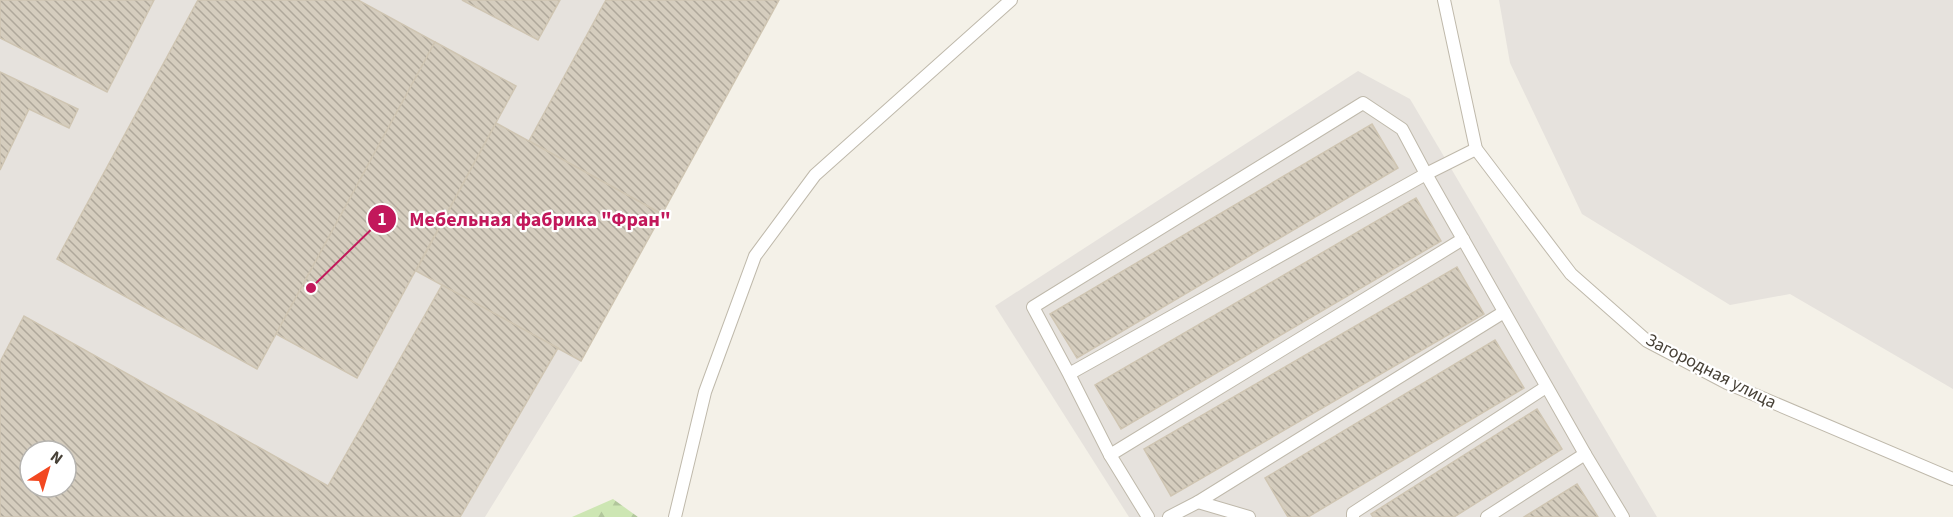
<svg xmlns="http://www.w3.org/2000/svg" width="1953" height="517" font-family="'Source Sans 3',sans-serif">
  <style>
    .industrial { fill: #e6e2dd; fill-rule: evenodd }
    .forest { fill: url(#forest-firs) }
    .building { fill: url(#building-back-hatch); stroke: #cfc5b2; stroke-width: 1.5; fill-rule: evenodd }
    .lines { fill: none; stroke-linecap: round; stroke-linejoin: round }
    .lane-casing { stroke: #bfb9ab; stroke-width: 14 }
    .lane { stroke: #fff; stroke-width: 12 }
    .labels { text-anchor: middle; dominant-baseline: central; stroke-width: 4.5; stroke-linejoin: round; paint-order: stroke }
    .street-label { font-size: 18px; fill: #474137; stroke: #fff }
    .leader { fill: none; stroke: #c2185b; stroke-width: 2 }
    .callout-dot { fill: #c2185b; stroke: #fff; stroke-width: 2 }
    .mark-label { font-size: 18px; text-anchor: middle; font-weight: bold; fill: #fff }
    .callout-label { font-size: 20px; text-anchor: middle; font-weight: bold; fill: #c2185b; stroke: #fff; stroke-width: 4.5; stroke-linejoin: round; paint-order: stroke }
  </style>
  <defs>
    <pattern id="forest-firs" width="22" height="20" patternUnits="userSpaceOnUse" patternTransform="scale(1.5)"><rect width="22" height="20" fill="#cde6b3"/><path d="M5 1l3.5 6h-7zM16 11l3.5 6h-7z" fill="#b1c69b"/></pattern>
    <pattern id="building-back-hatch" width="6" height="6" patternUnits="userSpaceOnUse" patternTransform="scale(1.5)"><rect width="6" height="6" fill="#d5cdbe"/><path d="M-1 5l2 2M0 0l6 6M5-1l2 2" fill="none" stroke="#afa89b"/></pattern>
  </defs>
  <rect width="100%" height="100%" fill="#f4f1e8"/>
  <g class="industrial">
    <path d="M0,0H779L581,361L485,517H0ZM30,451H66V487H30Z"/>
    <polygon points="1499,0 1953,0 1953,389 1790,294 1730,305 1582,214 1510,63"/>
    <polygon points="1358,71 1410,99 1657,517 1129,517 995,306"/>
  </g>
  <polygon class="forest" points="613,499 638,517 572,517"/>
  <g class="building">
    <polygon points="0,0 154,0 107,92 0,38"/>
    <polygon points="198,0 358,0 435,42 257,369 57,259"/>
    <polygon points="462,0 560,0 538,40"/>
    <polygon points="606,0 779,0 662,214 529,141"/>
    <polygon points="435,42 516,86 357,378 276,334"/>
    <polygon points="0,72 78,109 69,128 29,109 0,170"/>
    <polygon points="496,123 662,214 581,361 416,271"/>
    <polygon points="1372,124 1398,168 1077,358 1050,314"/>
    <polygon points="1416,198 1441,241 1121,429 1095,385"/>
    <polygon points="1457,267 1484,314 1171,496 1144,449"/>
    <path d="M442,285L558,348L460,517H0V362L24,316L328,486ZM30,451H66V487H30Z"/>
    <polygon points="1495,340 1524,388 1308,517 1288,517 1265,478"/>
    <polygon points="1537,409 1562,449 1454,517 1373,517 1371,514"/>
    <polygon points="1577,484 1598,517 1524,517"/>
  </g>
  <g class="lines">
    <g class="lane-casing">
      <g id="lane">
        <polyline points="1444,0 1476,149 1571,274 1647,341 1727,383 1953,479"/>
        <polyline points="1476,149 1426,174 1585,454 1623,517"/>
        <polyline points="1069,374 1033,307 1363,103 1402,129 1426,174 1069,374 1110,455"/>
        <polyline points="675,517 705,392 755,256 815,175 1011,0"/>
        <polyline points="1148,517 1110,455 1463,239"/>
        <polyline points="1169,517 1198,502"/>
        <polyline points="1249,517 1198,502 1504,312"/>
        <polyline points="1353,517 1353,513 1546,387"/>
        <polyline points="1487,517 1585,454"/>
      </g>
    </g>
    <use href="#lane" class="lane"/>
  </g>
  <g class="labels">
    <g class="street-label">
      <text transform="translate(1711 371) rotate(27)">Загородная улица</text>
    </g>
  </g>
  <path class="leader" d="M311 288L382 219"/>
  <g class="callout-dot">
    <circle cx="311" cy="288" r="6"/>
    <circle cx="382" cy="219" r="15"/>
  </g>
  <g class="mark-label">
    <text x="382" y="225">1</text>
  </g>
  <g class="callout-label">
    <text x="540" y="226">Мебельная фабрика "Фран"</text>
  </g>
  <g transform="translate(48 469) rotate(37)"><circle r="28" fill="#ffffff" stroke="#b5b3af" stroke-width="1.5"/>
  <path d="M0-4.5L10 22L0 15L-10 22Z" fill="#f24821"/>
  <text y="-9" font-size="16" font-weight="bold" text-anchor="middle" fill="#474137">N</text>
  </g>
</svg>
